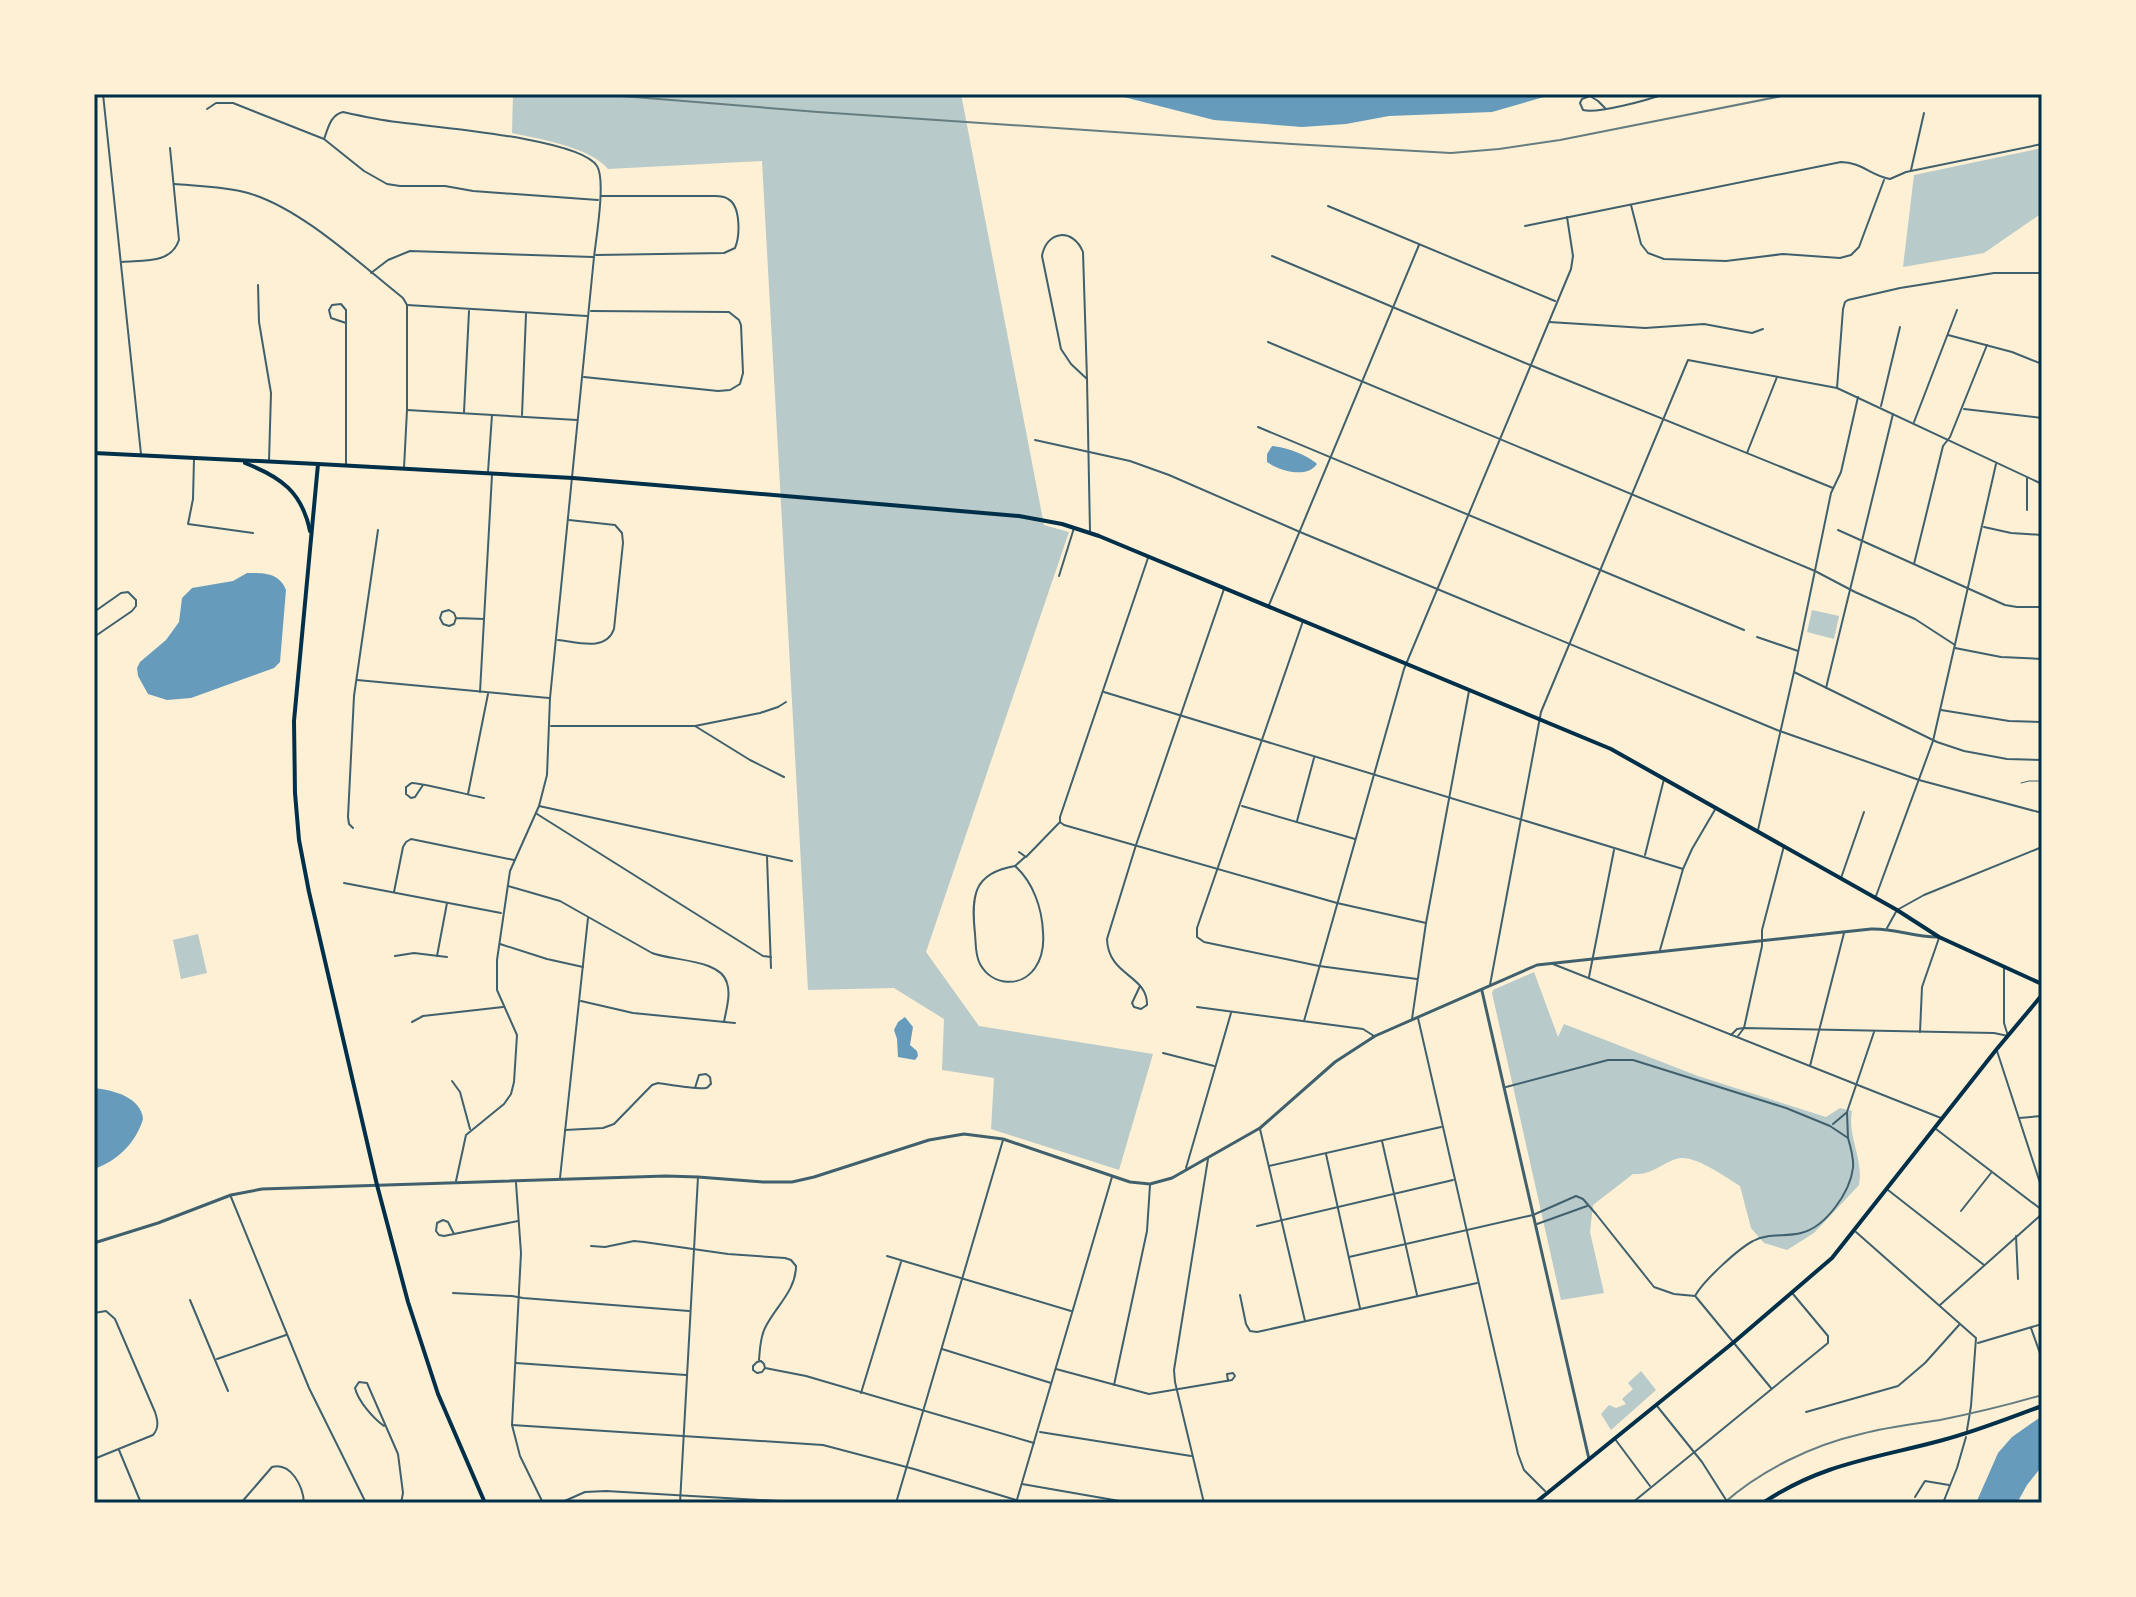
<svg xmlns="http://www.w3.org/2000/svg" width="2136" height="1597" font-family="'PT Serif',serif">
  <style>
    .green { fill: #b9caca }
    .water { fill: #669bbc }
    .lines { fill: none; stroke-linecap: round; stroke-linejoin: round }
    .service { stroke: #3f606c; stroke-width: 1 }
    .minor { stroke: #3f606c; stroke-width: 2 }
    .tertiary { stroke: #3f606c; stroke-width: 3 }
    .secondary { stroke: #003049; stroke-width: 4 }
    .primary { stroke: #003049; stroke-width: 4 }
    .rail { stroke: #657d81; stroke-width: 2 }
    .neatline { fill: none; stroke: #003049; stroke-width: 3 }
  </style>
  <rect width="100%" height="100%" fill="#fdf0d5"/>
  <g class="green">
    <path d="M513,94H961L1044,525L1069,532L926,952L979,1026L1153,1054L1119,1170L991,1129L994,1078L942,1070L944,1019L894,988L808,990L762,161L608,169C590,147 539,139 512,133Z"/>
    <polygon points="2042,148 2042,213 1984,253 1903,267 1914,175"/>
    <polygon points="1812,610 1839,616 1834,639 1807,632"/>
    <polygon points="198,934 207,973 181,979 173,940"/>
    <path d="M1534,972L1558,1037L1564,1024L1698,1076L1826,1117L1840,1108L1852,1111C1847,1136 1864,1160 1859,1185L1814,1233L1787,1250L1764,1243L1751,1228L1740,1186C1725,1177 1693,1153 1676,1159C1659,1165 1652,1175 1633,1174L1593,1205L1590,1232L1604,1293L1561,1300L1492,993L1493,990Z"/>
    <polygon points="1641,1371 1656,1390 1611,1430 1601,1414 1609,1405 1616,1408 1626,1404 1622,1399 1633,1389 1628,1383"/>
  </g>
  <g class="water">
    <polygon points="1112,94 1554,94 1492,112 1389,116 1346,124 1302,127 1214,120"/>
    <path d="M1272,446C1286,447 1307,455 1317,464C1307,479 1280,471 1267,462V454Z"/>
    <path d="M247,573C263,573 279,572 286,590L280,662L274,668L191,698L167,700L148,694L138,676L137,668L140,662L166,640L179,622L182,598L192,588L233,581Z"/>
    <polygon points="905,1017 913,1027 910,1045 917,1051 918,1056 915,1060 898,1057 897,1039 894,1030 898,1022"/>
    <path d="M94,1088C113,1090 141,1097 143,1119C136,1143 117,1161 94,1169Z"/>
    <polygon points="2042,1416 2042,1466 2027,1485 2017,1503 1976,1503 1998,1453 2012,1437"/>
  </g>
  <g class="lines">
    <polyline class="service" points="2021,783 2029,781 2042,781"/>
    <g class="minor">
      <polyline points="103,94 141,454"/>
      <path d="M1605,108L1598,101L1590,96L1582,99L1580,103L1583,110C1597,114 1648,100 1664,94"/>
      <polyline points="207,109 216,103 233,103 324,139 364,171 387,184 400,186 445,186 473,191 598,200"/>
      <path d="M324,139C328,129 330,115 343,112C361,116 379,120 397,122C432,127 580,138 597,166C606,180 596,239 594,257L550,698L547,775L539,806L510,871L497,960V990L517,1035L514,1082L511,1094L504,1104L466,1135L456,1181"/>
      <polyline points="1911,170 1924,113"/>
      <path d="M174,184C198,186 224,186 248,193C301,208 360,264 403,298L407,305"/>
      <polyline points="1631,205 1641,244 1648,253 1664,259 1726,261 1783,254 1840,258 1851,255 1859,247 1884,180"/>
      <polyline points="1328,206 1555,301"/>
      <path d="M1525,226L1841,162C1861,162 1872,176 1890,179L1906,172L2042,144"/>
      <path d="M596,255L724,253L735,248C740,236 741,206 728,199C724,196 720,196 715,196H601"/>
      <polyline points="1272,256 1530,365 1833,488"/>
      <path d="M122,262C144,260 171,264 179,240L170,148"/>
      <polyline points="371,273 388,260 410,251 593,257"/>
      <polyline points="258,285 259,322 271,393 269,461"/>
      <polyline points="407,305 587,316"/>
      <polyline points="1549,322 1645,328 1704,324 1752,333 1763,329"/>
      <polyline points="1948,335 2012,352 2042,364"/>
      <polyline points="1268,342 1815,571 1855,592 1915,619 1955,645"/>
      <polyline points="584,377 718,391 730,390 740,384 743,373 741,325 739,320 729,312 591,311"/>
      <path d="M1087,379L1083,252C1073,227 1046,231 1042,256L1061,349L1071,364L1087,379L1090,531"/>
      <polyline points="1837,388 1843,309 1845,302 1848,300 1900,288 1994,273 2042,273"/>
      <polyline points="1881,406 1900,327"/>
      <polyline points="1964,409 2042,418"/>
      <polyline points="407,410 577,420"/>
      <polyline points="464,412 469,311"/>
      <polyline points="522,415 526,314"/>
      <polyline points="1914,422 1957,310"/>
      <polyline points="1258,427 1744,630"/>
      <polyline points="1035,440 1130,461 1169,475 1300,532 1777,730 1919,780 2042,813"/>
      <polyline points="1747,453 1777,377"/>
      <polyline points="194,459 193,499 188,524 253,533"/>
      <polyline points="346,465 346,310 341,304 332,305 329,310 331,318 346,323"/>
      <polyline points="404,468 407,410 407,306"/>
      <polyline points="488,472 492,415"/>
      <polyline points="2027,510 2027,478"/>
      <polyline points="1984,527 2011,533 2042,535"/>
      <polyline points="1838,530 2005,605 2017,607 2042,607"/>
      <polyline points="1914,564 1943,446 1950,437 1987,345"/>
      <polyline points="1059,576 1074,528"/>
      <polyline points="1269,605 1419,245"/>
      <polyline points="94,612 121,593 128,592 136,600 136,606 132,611 94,637"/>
      <polyline points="456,618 454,624 449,626 443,624 440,618 442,612 449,610 454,613 456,618 484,619"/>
      <polyline points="1303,621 1197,928 1197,937 1204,942 1319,966 1417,979"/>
      <polyline points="1757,637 1798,651"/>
      <path d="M558,640C577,642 606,652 614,629L623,543L622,533L615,525L569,520"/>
      <polyline points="1955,648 2001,657 2042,659"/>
      <polyline points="1794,672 1937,742 1964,751 2007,759 2042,760"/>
      <polyline points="357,680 549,698"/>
      <polyline points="1826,688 1893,414"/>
      <polyline points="480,692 492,475"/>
      <polyline points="1104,692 1683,869"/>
      <polyline points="1941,710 2009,721 2042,722"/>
      <polyline points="551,726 695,726 760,713 778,707 786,702"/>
      <polyline points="695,726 750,760 784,777"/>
      <path d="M423,785L415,797L411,798L406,794V787C408,786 409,784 412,783C418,782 473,796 484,798"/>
      <polyline points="468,794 488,694"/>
      <polyline points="539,806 792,861"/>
      <polyline points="1242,806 1355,839"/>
      <polyline points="537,814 763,956 771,957"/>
      <polyline points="1297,821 1314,758"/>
      <polyline points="1060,822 1064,825 1337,903 1426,923"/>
      <polyline points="353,828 349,824 348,817 354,696 378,530"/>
      <polyline points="1758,830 1794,672 1831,493 1841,472 1858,397"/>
      <polyline points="1019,852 1026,857 1060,822 1060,817 1148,558"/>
      <polyline points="1645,855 1664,779"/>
      <polyline points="767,857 771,968"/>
      <path d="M1015,866C1033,882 1042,908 1043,932C1044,944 1042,958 1035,968C1021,988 992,986 980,964C975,955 976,943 975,934C971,896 973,873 1015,866Z"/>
      <polyline points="1015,866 1025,857"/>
      <polyline points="1841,878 1864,812"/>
      <polyline points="344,883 501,913"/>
      <path d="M508,886L560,901L652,953C672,961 721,959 727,983C731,995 726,1010 724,1022"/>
      <polyline points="394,892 403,847 406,842 411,839 514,860"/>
      <polyline points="1876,896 1933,741 1996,464"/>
      <polyline points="1887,928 1897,910 1924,895 2042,847"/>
      <polyline points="500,944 547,959 583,967"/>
      <polyline points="1660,950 1683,869 1692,849 1716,808"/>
      <polyline points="395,956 414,953 447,957"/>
      <polyline points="437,956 447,903"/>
      <polyline points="1553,964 1941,1118"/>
      <polyline points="1589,977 1614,850"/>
      <polyline points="1490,985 1541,712 1688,360 1837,388 2042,484"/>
      <path d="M1140,986L1132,1003L1134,1007L1141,1009L1147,1005C1148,975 1108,976 1107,939L1136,845L1224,589"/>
      <polyline points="581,1001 633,1013 735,1023"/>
      <polyline points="1197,1007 1363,1029 1374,1036"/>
      <polyline points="1418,1018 1518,1454 1524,1470 1545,1491"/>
      <polyline points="1412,1019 1426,923 1469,691"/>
      <polyline points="1304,1021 1404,669 1571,269 1573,256 1567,217"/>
      <polyline points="412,1022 423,1016 503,1007"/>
      <polyline points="1920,1032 1922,987 1939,938"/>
      <polyline points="1731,1035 1737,1029 1744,1028 1994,1033 2008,1036 2004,1023 2004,967"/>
      <polyline points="1738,1036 1744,1028 1762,946 1762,930 1784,846"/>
      <polyline points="1997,1051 2042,1189"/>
      <polyline points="1163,1053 1214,1066"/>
      <polyline points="1810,1066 1844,933"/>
      <polyline points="452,1081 460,1092 470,1129"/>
      <path d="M1506,1087L1608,1060H1633L1786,1108L1830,1126L1848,1138C1851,1148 1854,1158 1853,1168C1850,1192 1826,1227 1801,1233C1786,1237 1767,1233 1753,1241C1738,1249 1703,1281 1695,1296"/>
      <polyline points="2019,1118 2042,1116"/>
      <polyline points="1833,1124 1846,1113"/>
      <polyline points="1260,1129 1305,1321"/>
      <polyline points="1936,1129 2042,1210"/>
      <path d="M565,1130L603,1128L614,1124L652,1085L658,1083C666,1084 699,1090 706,1088C708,1088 709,1085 711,1084L710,1077L706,1074L699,1075L695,1088"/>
      <polyline points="1848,1138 1847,1112 1874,1032"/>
      <polyline points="1382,1141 1417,1295"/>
      <polyline points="1326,1154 1360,1308"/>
      <polyline points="1269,1166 1441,1127"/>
      <polyline points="1186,1168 1231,1013"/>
      <polyline points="560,1178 588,918"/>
      <polyline points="516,1183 521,1253 512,1425 520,1456 543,1503"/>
      <polyline points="1888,1190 1984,1265"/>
      <polyline points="231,1197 309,1388 366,1503"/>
      <polyline points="1961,1211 1991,1173"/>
      <polyline points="1537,1224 1587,1206"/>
      <polyline points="1257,1226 1453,1180"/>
      <polyline points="1856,1232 1976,1338 1971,1406 1967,1430"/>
      <polyline points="454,1234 448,1222 443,1220 437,1223 436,1231 439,1235 444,1236 518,1221"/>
      <polyline points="2016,1236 2018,1279"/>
      <path d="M591,1246L605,1247L634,1241L644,1242L728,1254L785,1258L791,1260L796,1266C796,1291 775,1307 765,1328C760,1338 760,1349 759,1360"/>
      <polyline points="887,1256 1071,1311"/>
      <polyline points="1349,1257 1533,1215 1576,1196 1583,1199 1596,1214 1654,1287 1674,1294 1695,1296"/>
      <polyline points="453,1293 512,1296 523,1298 689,1311"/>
      <polyline points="1240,1295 1246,1324 1250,1331 1257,1332 1477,1283"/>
      <polyline points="1696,1297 1771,1388"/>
      <polyline points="190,1300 228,1391"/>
      <polyline points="1940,1305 2042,1214"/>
      <path d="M94,1313L106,1311L115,1319L155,1412C158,1421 159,1428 153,1435L94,1459"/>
      <polyline points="2031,1328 2042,1359"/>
      <polyline points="1978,1343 2042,1324"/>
      <polyline points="942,1349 1051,1383"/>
      <polyline points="217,1359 286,1335"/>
      <polyline points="516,1363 686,1375"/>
      <polyline points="765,1368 762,1372 757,1373 753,1370 753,1366 757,1362 761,1361 764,1364 765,1368 806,1376 1034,1443"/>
      <polyline points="1056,1369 1149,1394 1232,1380 1235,1376 1233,1373 1227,1374 1228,1381"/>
      <polyline points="1114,1385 1147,1231 1150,1185"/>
      <polyline points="861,1393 901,1262"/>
      <polyline points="1657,1406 1702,1462 1728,1503"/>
      <polyline points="1806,1412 1898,1386 1925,1363 1959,1325"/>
      <polyline points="512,1425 823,1445 914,1469 1016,1500"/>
      <path d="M384,1426C373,1418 358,1401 355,1388L359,1382L367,1383L398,1454L403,1493L401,1503"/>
      <polyline points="1040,1432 1191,1456"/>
      <polyline points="1615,1439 1650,1486"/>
      <polyline points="119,1450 141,1503"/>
      <polyline points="1022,1484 1131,1503"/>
      <polyline points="1915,1497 1925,1481 1949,1485"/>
      <path d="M241,1503L272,1467C291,1462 303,1486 304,1503"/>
      <polyline points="560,1503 585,1492 606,1491 813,1503"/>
      <polyline points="680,1503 698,1177"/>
      <polyline points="896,1503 1003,1140"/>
      <polyline points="1016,1503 1112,1177"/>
      <polyline points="1204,1503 1175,1382 1174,1370 1208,1159"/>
      <polyline points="1632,1503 1828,1343 1828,1336 1793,1294"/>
      <polyline points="1943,1503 1957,1468 1966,1437"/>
    </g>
    <g class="tertiary">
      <polyline points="1482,991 1589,1459"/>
      <path d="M94,1243L158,1223L231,1195L262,1189L666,1176L698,1177L763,1182H792L814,1177L929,1140L964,1134L1003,1139L1130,1182L1150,1184L1172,1178L1260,1128L1335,1062L1375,1036L1537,965L1871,929C1895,928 1916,938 1939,937"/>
    </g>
    <g class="secondary">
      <polyline points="318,464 573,478 1019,516 1062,524 1099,536 1611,749 1897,910 1939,937 2042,984"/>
      <polyline points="1535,1503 1734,1342 1832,1258 1996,1050 2042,995"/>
      <path d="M1763,1503C1822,1463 1877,1458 1943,1440C1977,1431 2009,1418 2042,1406"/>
    </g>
    <g class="primary">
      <polyline points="94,453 318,464 294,721 295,793 299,840 309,892 377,1185 408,1302 438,1394 485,1503"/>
      <path d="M245,463C281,477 302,492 310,531"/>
    </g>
    <g class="rail">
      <polyline points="597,94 818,112 1292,144 1451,153 1499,149 1560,140 1792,94"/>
      <path d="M1724,1503C1761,1470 1813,1445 1861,1434C1887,1427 1914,1424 1940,1420C1975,1413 2008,1405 2042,1395"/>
    </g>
  </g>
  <rect width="2136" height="1597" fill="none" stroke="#fdf0d5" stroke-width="192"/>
  <rect x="96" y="96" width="1944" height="1405" class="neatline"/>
</svg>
